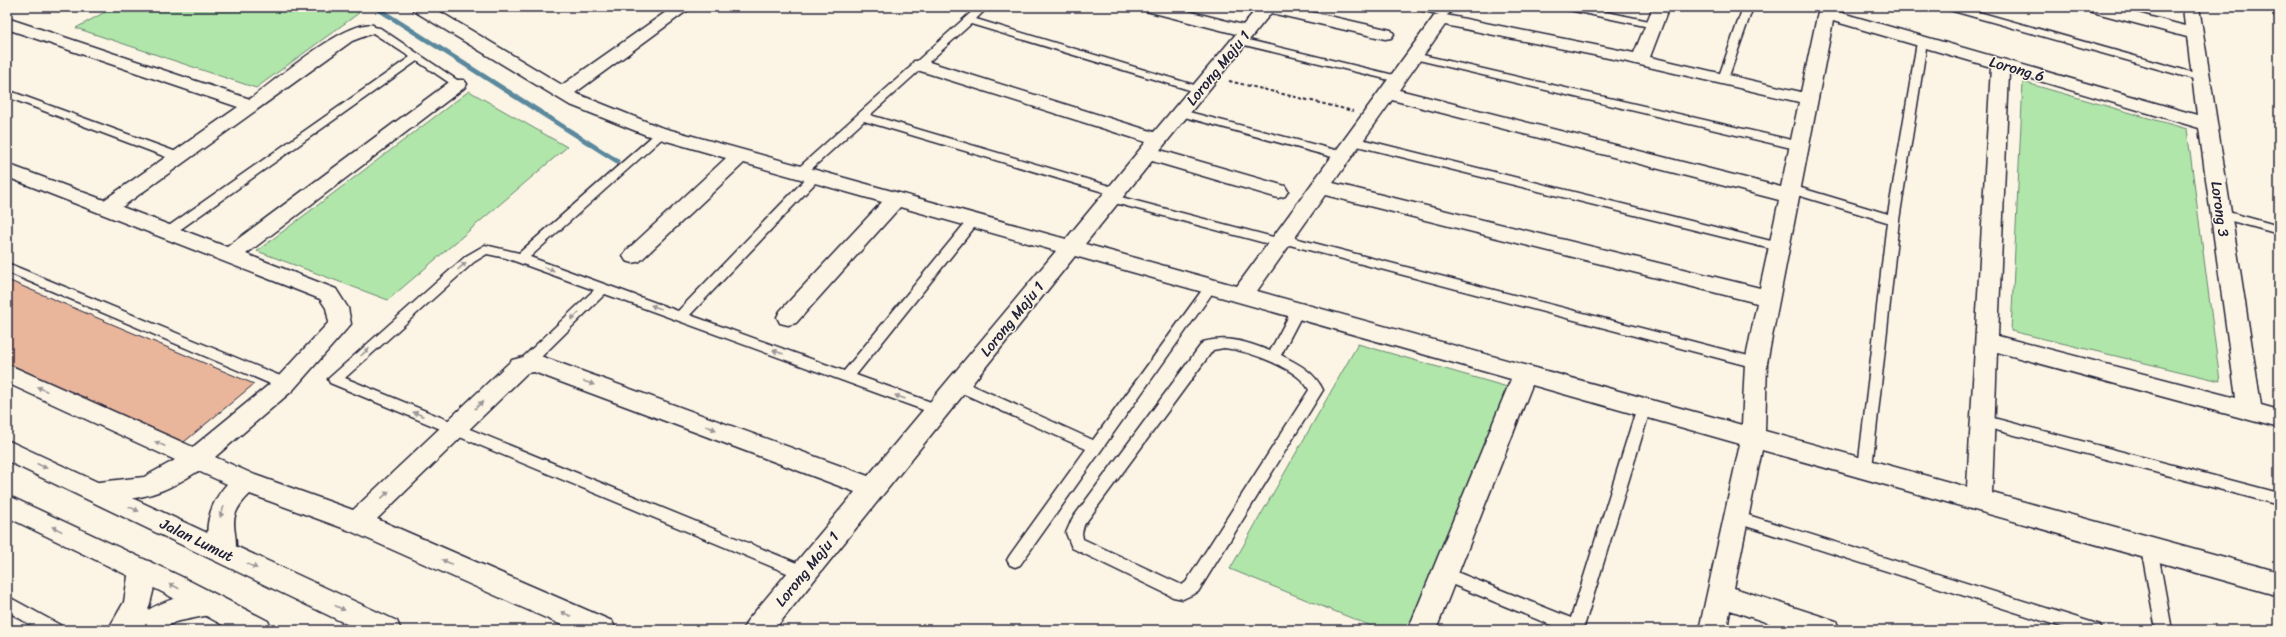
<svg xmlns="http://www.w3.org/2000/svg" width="2286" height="637" font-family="Sriracha,sans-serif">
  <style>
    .green { fill: #b0e6a9; stroke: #698472 }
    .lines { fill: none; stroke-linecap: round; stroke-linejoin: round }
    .stream { stroke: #5a889d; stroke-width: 5 }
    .building { fill: #e9b69c; stroke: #22223b }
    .service-casing { stroke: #22223b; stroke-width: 3 }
    .minor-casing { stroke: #22223b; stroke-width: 3 }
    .primary-casing { stroke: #22223b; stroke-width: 3 }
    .path { stroke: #22223b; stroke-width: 2; stroke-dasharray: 3.5 2.5; stroke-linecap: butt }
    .service { fill: #fcf5e5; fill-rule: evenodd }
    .minor { fill: #fcf5e5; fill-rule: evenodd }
    .primary { fill: #fcf5e5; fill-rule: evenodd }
    .oneway { fill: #9a9698 }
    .labels { text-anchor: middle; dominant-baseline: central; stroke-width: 3; stroke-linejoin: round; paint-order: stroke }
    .street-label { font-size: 15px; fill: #22223b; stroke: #fcf5e5 }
  </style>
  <rect width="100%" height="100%" fill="#fcf5e5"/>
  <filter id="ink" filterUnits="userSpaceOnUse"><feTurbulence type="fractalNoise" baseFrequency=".025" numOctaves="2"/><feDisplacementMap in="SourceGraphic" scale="8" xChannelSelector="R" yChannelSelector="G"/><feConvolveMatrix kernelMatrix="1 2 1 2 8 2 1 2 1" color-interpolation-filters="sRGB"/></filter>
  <g filter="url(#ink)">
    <g class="green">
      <polygon points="114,7 350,7 359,13 256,88 76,28"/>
      <polygon points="2023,82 2187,129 2220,381 2011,331"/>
      <polygon points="469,91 567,147 388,300 257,251"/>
      <polygon points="1358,344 1518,390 1422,630 1381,630 1230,569"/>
    </g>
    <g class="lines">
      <polyline class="stream" points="375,7 617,161"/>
    </g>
    <polygon class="building" points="10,281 254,384 184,442 7,363 7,283"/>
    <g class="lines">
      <g class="service-casing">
        <g id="service">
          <polygon points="977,7 988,7 976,19 1204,88 1205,90 1204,92 1196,92 971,24 870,115 1120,189 1122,192 1117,196 1277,238 1283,235 1756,358 1761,359 1763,363 1761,367 1756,368 1286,244 1280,247 1111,202 1105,198 1110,194 864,121 805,175 797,175 795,172 797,169"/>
          <polygon points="1415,7 1432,7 1450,13 1445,16 1416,9"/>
          <polygon points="1564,7 1583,7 1654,22 1659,25 1654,28 1569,10"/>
          <polygon points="1743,7 1753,7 1728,79 1727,81 1719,81 1718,79"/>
          <polygon points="1945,7 1961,7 2205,76 2206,78 2201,81 2197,80 1946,9"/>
          <polygon points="2272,7 2279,7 2279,18 2274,15"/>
          <polygon points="367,26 380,28 463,84 458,87 454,86 417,61 171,236 163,236 161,233 163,230 410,57 373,33 363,31 362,29"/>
          <polygon points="1240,38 1402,77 1403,79 1398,82 1236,43 1235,41"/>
          <polygon points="1922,39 1927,42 1899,220 1872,468 1870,472 1865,474 1860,472 1858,468 1887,222 1787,192 1785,189 1791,185 1888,214 1917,42"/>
          <polygon points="1414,53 1800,142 1806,146 1800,150 1410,58 1409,56"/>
          <polygon points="7,90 182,154 184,157 178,161 174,160 7,97"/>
          <polygon points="1181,110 1347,153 1349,156 1343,160 1177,115 1176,113 1177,111"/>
          <polygon points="662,129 668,133 666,135 530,257 678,311 811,173 819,173 821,176 819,179 690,315 844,371 970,217 978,217 980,220 978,223 856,375 942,406 944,410 942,414 937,415 605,294 530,368 520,368 518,364 520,360 594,290 506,258 487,254 474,262 345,378 809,568 812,573 809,578 804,580 330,383 328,379 466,256 485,245 519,253 658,131"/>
          <polygon points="1353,137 1779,243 1785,247 1779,251 1349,144 1347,141 1349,138"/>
          <polygon points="2221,210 2279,226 2279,234 2217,217 2215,214 2217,211"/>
          <polygon points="7,263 290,380 292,384 290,388 280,388 7,272"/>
          <polygon points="1212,280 1216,282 1218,285 1216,288 1020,565 1015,567 1010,565 1007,560 1010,555 1086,449 953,389 951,385 953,381 963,381 1093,440 1208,282"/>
          <path d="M1299,304L1305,309L1281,355C1298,364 1314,371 1323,390L1198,592L1183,599L1173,597L1072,548L1066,533L1072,519L1203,342C1227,335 1247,342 1270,351L1294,306ZM1224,348C1246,350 1299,368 1309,390L1186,582L1182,585L1083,539L1082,533L1084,525L1213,350Z"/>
          <polygon points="1644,402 1649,403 1651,407 1583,630 1563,630 1439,579 1436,574 1439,569 1444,567 1571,618 1637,407 1639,403"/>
          <polygon points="1982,415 2279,493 2279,505 1977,425 1975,421 1977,417"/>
          <polygon points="1735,511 2094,623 2100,625 2102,630 2071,630 1730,521 1728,517 1730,513"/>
          <polygon points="2149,540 2154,542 2157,547 2172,630 2156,630 2141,547 2144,542"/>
          <polygon points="7,596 60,625 62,630 39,630 7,611"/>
        </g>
      </g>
      <g class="minor-casing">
        <g id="minor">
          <path d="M412,7H432L562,85L673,7H692L575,93L660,127L1066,239L1146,142L914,69L911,65L914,61H926L1154,132L1236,34L1146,11L1144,7H1172L1243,25L1258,7H1289L1391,30L1394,34L1391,38L1385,39L1271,13L1160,150L1285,186L1288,191L1285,196L1278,198L1152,161L1085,244L1237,286L1435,15L1441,14L1634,53L1653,7H1669L1650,57L1801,92L1819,7H1835V11L2197,115L2187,37L2089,11L2087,7H2114L2185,26L2183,7H2199L2261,405L2279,410V428L1997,352L1992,493L2279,572V596L1762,450L1734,588L1836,621L1840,630H1789L1730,610L1727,630H1699L1740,444L1532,385L1436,630H1408L1511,379L1075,256L774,630H743L747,621L855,492L534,372L527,373L377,519L612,621L616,630H573L348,530L250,494C219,523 245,534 232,560L223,563L214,560C201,534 208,505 227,484L198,471C170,489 154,496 121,500C110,501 101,503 90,499L87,492L90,485L99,482L144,477L175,460L7,383V364L193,447L277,378L329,322L326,308L320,299L7,177V164L104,200L238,107L7,29V18L250,99C273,82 347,19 373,25L376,29L373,33L352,41L122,207L227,247L452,80H464L467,84L464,88L246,254L336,289L348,308L351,324L293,390L215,457L255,475L353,510L512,360L535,354L868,476L1056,251L900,207L796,323L788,325L780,323L777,317L780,311L882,202L744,163L640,261L633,263L626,261L623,256L626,251L726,158L646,135L568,104L414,11ZM1833,21L1991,67L1967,487L1765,431L1767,363ZM1445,25L1623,61L1799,102L1781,187L1399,90ZM2009,72L2199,128L2236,398L1998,336ZM1392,100L1779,200L1760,288L1333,183ZM1325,195L1757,303L1745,363L1742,425L1257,291Z"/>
          <path d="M142,559L151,562C158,577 153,594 148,610C168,599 198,589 219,597L223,605L219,613L175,622L161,630H108L124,602L129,570L133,562Z"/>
        </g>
      </g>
      <g class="primary-casing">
        <g id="primary">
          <polygon points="7,440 397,621 401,630 359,630 7,461"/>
          <polygon points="7,495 180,576 268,621 272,630 232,630 162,592 7,517"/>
        </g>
      </g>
      <polyline class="path" points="1229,81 1353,111"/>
      <use href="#service" class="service"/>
      <use href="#minor" class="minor"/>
      <use href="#primary" class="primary"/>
    </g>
    <defs><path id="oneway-solid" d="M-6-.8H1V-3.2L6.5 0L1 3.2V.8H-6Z"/></defs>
    <g class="oneway">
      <use href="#oneway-solid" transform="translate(462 266) rotate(-42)"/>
      <use href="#oneway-solid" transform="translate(549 269) rotate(20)"/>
      <use href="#oneway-solid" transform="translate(656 307) rotate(-160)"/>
      <use href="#oneway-solid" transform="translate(575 316) rotate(136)"/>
      <use href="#oneway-solid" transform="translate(365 352) rotate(-42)"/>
      <use href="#oneway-solid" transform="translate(778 352) rotate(-160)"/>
      <use href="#oneway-solid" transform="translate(589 383) rotate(20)"/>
      <use href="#oneway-solid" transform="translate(42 389) rotate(-155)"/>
      <use href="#oneway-solid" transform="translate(900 397) rotate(-160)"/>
      <use href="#oneway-solid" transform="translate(479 405) rotate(-44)"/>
      <use href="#oneway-solid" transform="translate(418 414) rotate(-157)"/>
      <use href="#oneway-solid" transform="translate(711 428) rotate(20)"/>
      <use href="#oneway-solid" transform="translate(160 444) rotate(-155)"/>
      <use href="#oneway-solid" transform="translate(42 466) rotate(25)"/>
      <use href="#oneway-solid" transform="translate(385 495) rotate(-44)"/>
      <use href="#oneway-solid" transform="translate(134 509) rotate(26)"/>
      <use href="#oneway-solid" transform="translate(222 512) rotate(109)"/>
      <use href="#oneway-solid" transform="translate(57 529) rotate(-154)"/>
      <use href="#oneway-solid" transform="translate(447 562) rotate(-156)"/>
      <use href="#oneway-solid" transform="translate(252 566) rotate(25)"/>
      <use href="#oneway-solid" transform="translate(174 586) rotate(-153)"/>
      <use href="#oneway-solid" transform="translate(340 608) rotate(26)"/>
      <use href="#oneway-solid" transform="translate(566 614) rotate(-156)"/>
    </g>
  </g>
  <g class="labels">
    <g class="street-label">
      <text transform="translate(1218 68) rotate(-51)">Lorong Maju 1</text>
      <text transform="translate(2017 69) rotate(16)">Lorong 6</text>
      <text transform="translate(2220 209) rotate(82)">Lorong 3</text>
      <text transform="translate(1012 319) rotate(-51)">Lorong Maju 1</text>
      <text transform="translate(197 540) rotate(26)">Jalan Lumut</text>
      <text transform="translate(807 569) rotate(-51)">Lorong Maju 1</text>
    </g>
  </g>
  <rect width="2286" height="637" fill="none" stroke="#fcf5e5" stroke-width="24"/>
  <rect x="12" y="12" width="2262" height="613" fill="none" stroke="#22223b" stroke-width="1.5" filter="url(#ink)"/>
</svg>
